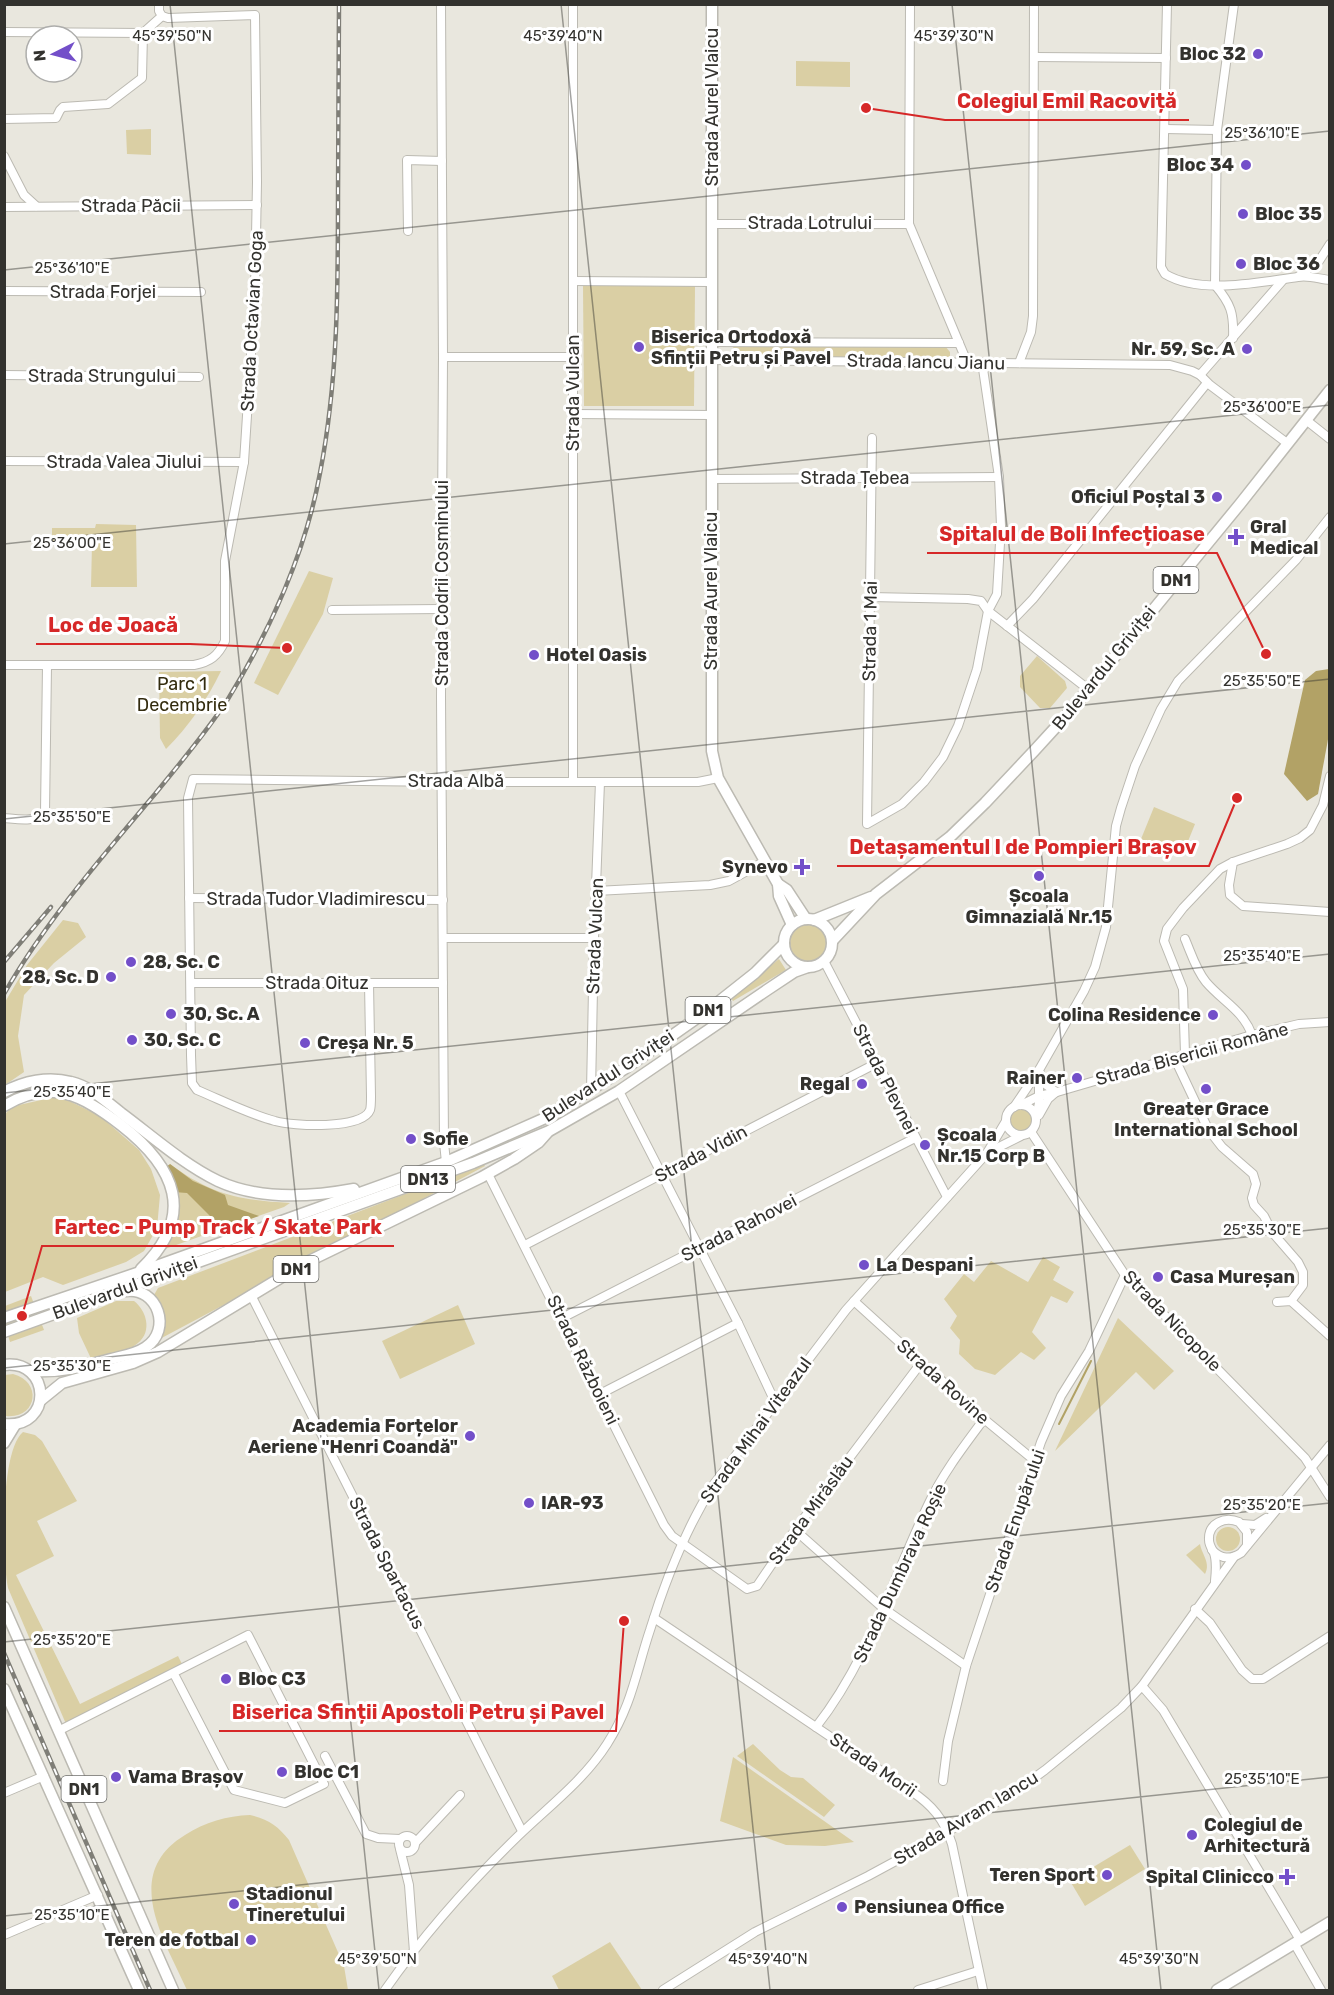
<svg xmlns="http://www.w3.org/2000/svg" width="1334" height="1995" font-family="Rubik,sans-serif">
  <style>
    .green { fill: #dacfa4 }
    .forest { fill: #b2a266 }
    .lines { fill: none; stroke-linecap: round; stroke-linejoin: round }
    .stream { stroke: #b1a265; stroke-width: 2 }
    .minor-casing { stroke: #bcbab2; stroke-width: 10 }
    .major-casing { stroke: #bcbab2; stroke-width: 13 }
    .minor { stroke: #fff; stroke-width: 8 }
    .major { stroke: #fff; stroke-width: 10 }
    .rail-casing { stroke: #7f7e77; stroke-width: 4.5 }
    .rail { stroke: #fff; stroke-width: 2; stroke-dasharray: 7; stroke-linecap: butt }
    .ticks { fill: none; stroke: #33322e; stroke-width: 1.5; stroke-opacity: 0.45 }
    .poi-dot { fill: #734fc9; stroke: #fff; stroke-width: 2 }
    .labels { text-anchor: middle; dominant-baseline: central; stroke-width: 6; stroke-linejoin: round; paint-order: stroke }
    .shield { fill: #fff; stroke: #70706d; stroke-width: 1.5 }
    .shield-label { font-size: 16px; font-weight: bold; fill: #33322e }
    .poi-label { font-size: 18px; font-weight: bold; fill: #33322e; stroke: #fff; text-anchor: start }
    .street-label { font-size: 18px; fill: #33322e; stroke: #fff }
    .park-label { font-size: 18px; fill: #332c0f; stroke: #fff }
    .ticks-label { font-size: 15px; text-anchor: middle; fill: #33322e; stroke: #fff; stroke-width: 6; stroke-linejoin: round; paint-order: stroke }
    .leader { fill: none; stroke: #d62828; stroke-width: 2 }
    .callout-dot { fill: #d62828; stroke: #fff; stroke-width: 2 }
    .callout-label { font-size: 20px; text-anchor: middle; font-weight: bold; fill: #d62828; stroke: #fff; stroke-width: 6; stroke-linejoin: round; paint-order: stroke }
  </style>
  <rect width="100%" height="100%" fill="#e9e7de"/>
  <g class="green">
    <polygon points="796,61 850,62 850,87 796,86"/>
    <polygon points="151,129 151,155 127,154 126,130"/>
    <polygon points="583,286 695,286 694,406 584,406"/>
    <polygon points="734,346 945,346 950,352 950,356 944,360 734,357 732,350"/>
    <polygon points="96,524 136,525 137,587 91,587 92,544 52,545 52,528 95,528"/>
    <polygon points="309,571 333,578 323,614 278,695 254,683"/>
    <polygon points="1037,656 1065,681 1067,688 1050,708 1040,708 1020,687 1020,676"/>
    <path d="M221,671C207,700 189,726 166,749L160,738L159,672Z"/>
    <polygon points="1154,807 1195,824 1182,856 1141,839"/>
    <polygon points="63,920 78,923 86,937 54,963 24,995 18,1036 24,1072 5,1085 5,1002 27,965"/>
    <circle cx="808" cy="943" r="19"/>
    <polygon points="779,959 786,970 733,1001 731,998"/>
    <polygon points="59,1096 100,1116 139,1150 151,1169 160,1195 157,1228 144,1251 126,1262 63,1285 43,1277 5,1292 5,1115 10,1107"/>
    <circle cx="1021" cy="1120" r="11"/>
    <path d="M170,1164C212,1195 239,1200 290,1203L284,1207L162,1250L173,1229Z"/>
    <polygon points="484,1164 485,1166 156,1341 158,1304 154,1295 158,1288"/>
    <polygon points="1043,1257 1060,1267 1053,1280 1074,1292 1067,1303 1051,1296 1032,1332 1046,1348 1034,1360 1021,1352 995,1375 975,1369 959,1354 960,1340 950,1328 957,1316 944,1299 964,1274 974,1282 991,1261 1028,1282"/>
    <polygon points="31,1296 44,1330 10,1342 5,1326 5,1306"/>
    <path d="M116,1301H134C146,1310 153,1331 138,1343C126,1353 109,1359 95,1367L79,1333L77,1318Z"/>
    <polygon points="458,1305 475,1344 400,1379 382,1341"/>
    <polygon points="1118,1318 1174,1371 1154,1390 1136,1372 1055,1451"/>
    <path d="M13,1374C43,1382 37,1419 6,1416L5,1375Z"/>
    <path d="M23,1432L35,1435L42,1441L77,1501L37,1521L54,1556L16,1575L80,1704L178,1656L183,1666L66,1724L8,1588C2,1559 0,1451 23,1432Z"/>
    <circle cx="1228" cy="1539" r="12"/>
    <path d="M1200,1544C1202,1555 1211,1563 1205,1574L1186,1555Z"/>
    <polygon points="753,1744 780,1770 791,1777 803,1778 835,1805 824,1817 737,1756"/>
    <polygon points="733,1757 854,1842 825,1846 786,1845 720,1821"/>
    <path d="M250,1815C268,1819 278,1826 289,1840L344,1966L348,1990H187C164,1939 121,1874 185,1835C205,1822 227,1816 250,1815Z"/>
    <polygon points="1130,1845 1145,1869 1085,1906 1070,1881"/>
    <polygon points="610,1942 642,1990 559,1990 552,1976"/>
  </g>
  <g class="forest">
    <polygon points="1329,669 1329,734 1318,794 1307,801 1284,774 1305,680 1316,671"/>
    <polygon points="170,1164 193,1181 225,1195 228,1205 259,1216 223,1229 187,1193 174,1192 166,1167"/>
  </g>
  <g class="lines">
    <polyline class="stream" points="1059,1424 1091,1361"/>
    <g class="minor-casing">
      <g id="minor">
        <polyline points="441,4 443,357 441,697 444,1143 446,1162"/>
        <polyline points="573,4 573,781"/>
        <polyline points="910,4 909,224 967,362"/>
        <path d="M1167,4L1161,267L1165,274C1200,295 1259,282 1298,277C1309,275 1319,279 1330,280"/>
        <polyline points="4,32 143,33 162,16"/>
        <polyline points="1035,57 1166,58"/>
        <polyline points="4,119 56,118 60,110 63,107 108,104 142,78 143,33"/>
        <polyline points="1165,129 1217,130"/>
        <polyline points="4,156 24,195 36,206"/>
        <polyline points="4,207 257,205"/>
        <polyline points="711,224 909,224"/>
        <polyline points="408,231 407,160 442,161"/>
        <polyline points="1299,276 1319,261 1330,244"/>
        <polyline points="573,281 711,282"/>
        <polyline points="4,291 201,292"/>
        <path d="M1233,338C1234,313 1231,304 1215,285L1217,130L1234,4"/>
        <polyline points="711,342 959,343"/>
        <polyline points="443,357 572,357"/>
        <polyline points="711,360 1170,365 1192,371 1200,375 1210,385 1287,443"/>
        <polyline points="1019,363 1031,332 1033,316 1034,4"/>
        <polyline points="4,375 199,377"/>
        <polyline points="1200,375 1283,280"/>
        <polyline points="573,414 711,415"/>
        <polyline points="1306,420 1330,439"/>
        <polyline points="872,438 867,824 902,804 924,782 943,757 958,726 977,669 988,611 997,594 1001,526 999,477 982,362"/>
        <polyline points="4,461 244,462"/>
        <polyline points="711,479 999,477"/>
        <polyline points="870,597 968,599 981,601 988,611 1088,689"/>
        <polyline points="332,610 441,609"/>
        <polyline points="1007,626 1033,599 1207,383"/>
        <path d="M4,665H194C210,662 218,656 225,641V561L244,462L255,292L257,182L255,15L168,18L162,16L159,11V4"/>
        <path d="M4,818C17,819 36,823 45,812L47,666"/>
        <polyline points="1233,862 1229,885 1230,895 1243,906 1330,912"/>
        <polyline points="596,891 710,885 729,881 765,861"/>
        <polyline points="189,898 443,900"/>
        <polyline points="443,938 594,938"/>
        <path d="M1185,939C1191,953 1196,970 1206,982C1222,1001 1243,1010 1252,1035"/>
        <polyline points="824,961 947,1197"/>
        <polyline points="191,983 443,983"/>
        <path d="M369,983L371,1096C371,1100 371,1107 370,1110C362,1130 293,1126 275,1121C251,1115 221,1100 197,1090L192,1083L191,1055L188,798L193,779L449,782H698L718,778"/>
        <polyline points="1185,1054 1183,989 1164,941 1167,929 1183,908 1220,869 1233,862 1287,844 1300,838 1310,830 1323,805 1330,776"/>
        <polyline points="1174,1057 1208,1129 1222,1147 1253,1174 1256,1184 1252,1198 1254,1205 1264,1216 1272,1232 1298,1262 1303,1272 1303,1285 1291,1301"/>
        <polyline points="1040,1073 1045,1084 1056,1092"/>
        <polyline points="591,1091 594,938 600,782"/>
        <polyline points="619,1091 738,1323 775,1402"/>
        <circle cx="1021" cy="1120" r="15"/>
        <polyline points="1021,1105 1039,1096 1057,1092 1252,1035 1299,1024 1330,1022"/>
        <polyline points="1014,1107 1039,1070 1084,991 1095,967 1106,927 1116,826 1121,808 1135,766 1161,709 1178,681 1296,560 1330,517"/>
        <polyline points="1039,1115 1048,1099 1056,1092"/>
        <polyline points="1036,1117 1039,1103 1039,1070"/>
        <polyline points="1031,1132 1125,1275 1305,1458 1330,1497"/>
        <polyline points="987,1153 1021,1136"/>
        <polyline points="488,1174 664,1525 672,1536 747,1589 757,1586 795,1530 921,1363"/>
        <polyline points="525,1245 877,1063"/>
        <polyline points="251,1295 522,1831"/>
        <polyline points="854,1301 984,1419 1035,1461"/>
        <polyline points="1277,1302 1291,1301 1330,1336"/>
        <polyline points="562,1318 915,1138"/>
        <polyline points="600,1394 738,1323"/>
        <polyline points="1242,1524 1255,1525 1266,1518"/>
        <polyline points="795,1530 883,1608 966,1666"/>
        <path d="M1212,1550C1221,1559 1230,1560 1241,1553L1330,1445"/>
        <path d="M1215,1581C1216,1572 1217,1562 1214,1553C1212,1549 1209,1545 1209,1540C1208,1523 1225,1516 1239,1522L1247,1532V1545"/>
        <polyline points="1195,1609 1210,1623 1242,1670 1252,1679 1263,1679 1330,1636"/>
        <path d="M654,1618L911,1791C932,1805 944,1819 952,1844L983,1990"/>
        <polyline points="1142,1686 1163,1710 1300,1940"/>
        <path d="M816,1727C868,1661 893,1578 929,1503C943,1473 964,1446 984,1419"/>
        <polyline points="58,1731 248,1635 324,1784 285,1803 234,1790 174,1674"/>
        <polyline points="325,1756 366,1834 378,1838 400,1839"/>
        <polyline points="943,1781 948,1741 966,1666 1041,1442 1061,1396 1089,1351 1125,1275"/>
        <polyline points="4,1793 44,1776"/>
        <circle cx="407" cy="1844" r="8"/>
        <polyline points="415,1843 460,1795"/>
        <polyline points="400,1849 409,1885 414,1952"/>
        <polyline points="4,1935 98,1895"/>
        <polyline points="1294,1943 1321,1990"/>
        <path d="M385,1990C422,1937 466,1887 512,1842C544,1810 582,1783 607,1744C632,1705 636,1672 650,1630C666,1578 685,1530 714,1484L846,1310L987,1153L1006,1121"/>
        <polyline points="663,1990 755,1932 868,1876 929,1843 1023,1786 1045,1770 1121,1708 1142,1686 1234,1557"/>
        <polyline points="918,1990 978,1971"/>
      </g>
    </g>
    <g class="major-casing">
      <g id="major">
        <polyline points="712,4 712,751 718,778 778,884 779,896 792,925"/>
        <polyline points="778,884 787,890 806,919"/>
        <circle cx="808" cy="943" r="24"/>
        <polyline points="814,920 871,897"/>
        <polyline points="832,941 876,894 950,837 985,803 1034,751 1066,716 1240,504 1330,390"/>
        <path d="M4,1092C24,1081 48,1076 71,1082C89,1086 106,1101 121,1113C152,1136 183,1164 218,1181C259,1200 311,1197 354,1189"/>
        <path d="M4,1106C51,1078 82,1095 121,1125C175,1167 197,1215 141,1269"/>
        <polyline points="4,1318 137,1273 446,1162 543,1119 626,1068 707,1011 755,973 784,944"/>
        <polyline points="4,1332 473,1163 549,1131 619,1091 767,990 794,972 808,967"/>
        <path d="M4,1365C51,1359 54,1429 4,1424"/>
        <path d="M30,1371C60,1373 82,1367 111,1359C123,1356 136,1354 146,1347C172,1330 158,1287 126,1291"/>
        <polyline points="41,1400 62,1383 133,1363 158,1352 305,1263 482,1177 514,1159 539,1142 547,1133"/>
        <polyline points="4,1443 15,1425"/>
        <polyline points="4,1607 173,1990"/>
        <polyline points="4,1689 139,1990"/>
        <polyline points="1217,1990 1330,1922"/>
      </g>
    </g>
    <use href="#minor" class="minor"/>
    <use href="#major" class="major"/>
    <g class="rail-casing">
      <g id="rail">
        <polyline points="4,962 51,907"/>
        <path d="M4,994C46,921 101,858 155,794C180,763 206,733 228,699C270,631 306,551 320,473C338,381 338,288 338,195C338,132 339,68 339,4"/>
        <polyline points="4,1653 150,1990"/>
      </g>
    </g>
    <use href="#rail" class="rail"/>
  </g>
  <path class="ticks" d="M170,4L379,1990M561,4L770,1990M952,4L1161,1990M4,270L1330,131M4,544L1330,405M4,819L1330,679M4,1093L1330,954M4,1368L1330,1228M4,1642L1330,1503M4,1916L1330,1777"/>
  <g class="poi-dot">
    <circle cx="1258" cy="54" r="6"/>
    <circle cx="1246" cy="165" r="6"/>
    <circle cx="1243" cy="214" r="6"/>
    <circle cx="1241" cy="264" r="6"/>
    <circle cx="639" cy="347" r="6"/>
    <circle cx="1247" cy="349" r="6"/>
    <circle cx="1217" cy="497" r="6"/>
    <path d="M1233 528h6v6h6v6h-6v6h-6v-6h-6v-6h6z"/>
    <circle cx="534" cy="655" r="6"/>
    <path d="M799 858h6v6h6v6h-6v6h-6v-6h-6v-6h6z"/>
    <circle cx="1039" cy="876" r="6"/>
    <circle cx="131" cy="962" r="6"/>
    <circle cx="111" cy="977" r="6"/>
    <circle cx="171" cy="1014" r="6"/>
    <circle cx="1213" cy="1015" r="6"/>
    <circle cx="132" cy="1040" r="6"/>
    <circle cx="305" cy="1043" r="6"/>
    <circle cx="1077" cy="1078" r="6"/>
    <circle cx="862" cy="1084" r="6"/>
    <circle cx="1206" cy="1089" r="6"/>
    <circle cx="411" cy="1139" r="6"/>
    <circle cx="925" cy="1145" r="6"/>
    <circle cx="864" cy="1265" r="6"/>
    <circle cx="1158" cy="1277" r="6"/>
    <circle cx="470" cy="1436" r="6"/>
    <circle cx="529" cy="1503" r="6"/>
    <circle cx="226" cy="1679" r="6"/>
    <circle cx="282" cy="1772" r="6"/>
    <circle cx="116" cy="1777" r="6"/>
    <circle cx="1192" cy="1835" r="6"/>
    <circle cx="1107" cy="1875" r="6"/>
    <path d="M1284 1868h6v6h6v6h-6v6h-6v-6h-6v-6h6z"/>
    <circle cx="234" cy="1904" r="6"/>
    <circle cx="842" cy="1907" r="6"/>
    <circle cx="251" cy="1940" r="6"/>
  </g>
  <g class="labels">
    <g class="shield">
      <rect x="1153.5" y="567" width="45" height="26" rx="4.5"/>
      <rect x="685.5" y="997" width="45" height="26" rx="4.5"/>
      <rect x="401" y="1166" width="54" height="26" rx="4.5"/>
      <rect x="273.5" y="1256" width="45" height="26" rx="4.5"/>
      <rect x="61.5" y="1776" width="45" height="26" rx="4.5"/>
    </g>
    <g class="shield-label">
      <text x="1176" y="580">DN1</text>
      <text x="708" y="1010">DN1</text>
      <text x="428" y="1179">DN13</text>
      <text x="296" y="1269">DN1</text>
      <text x="84" y="1789">DN1</text>
    </g>
    <g class="poi-label">
      <text x="1246" y="54" text-anchor="end">Bloc 32</text>
      <text x="1234" y="165" text-anchor="end">Bloc 34</text>
      <text x="1255" y="214">Bloc 35</text>
      <text x="1253" y="264">Bloc 36</text>
      <text x="651" y="337">Biserica Ortodoxă<tspan x="651" dy="21">Sfinții Petru și Pavel</tspan></text>
      <text x="1235" y="349" text-anchor="end">Nr. 59, Sc. A</text>
      <text x="1205" y="497" text-anchor="end">Oficiul Poștal 3</text>
      <text x="1250" y="527">Gral<tspan x="1250" dy="21">Medical</tspan></text>
      <text x="546" y="655">Hotel Oasis</text>
      <text x="788" y="867" text-anchor="end">Synevo</text>
      <text x="1039" y="896" text-anchor="middle">Școala<tspan x="1039" dy="21">Gimnazială Nr.15</tspan></text>
      <text x="143" y="962">28, Sc. C</text>
      <text x="99" y="977" text-anchor="end">28, Sc. D</text>
      <text x="183" y="1014">30, Sc. A</text>
      <text x="1201" y="1015" text-anchor="end">Colina Residence</text>
      <text x="144" y="1040">30, Sc. C</text>
      <text x="317" y="1043">Creșa Nr. 5</text>
      <text x="1065" y="1078" text-anchor="end">Rainer</text>
      <text x="850" y="1084" text-anchor="end">Regal</text>
      <text x="1206" y="1109" text-anchor="middle">Greater Grace<tspan x="1206" dy="21">International School</tspan></text>
      <text x="937" y="1135">Școala<tspan x="937" dy="21">Nr.15 Corp B</tspan></text>
      <text x="423" y="1139">Sofie</text>
      <text x="876" y="1265">La Despani</text>
      <text x="1170" y="1277">Casa Mureșan</text>
      <text x="458" y="1426" text-anchor="end">Academia Forțelor<tspan x="458" dy="21">Aeriene "Henri Coandă"</tspan></text>
      <text x="541" y="1503">IAR-93</text>
      <text x="238" y="1679">Bloc C3</text>
      <text x="294" y="1772">Bloc C1</text>
      <text x="128" y="1777">Vama Brașov</text>
      <text x="1204" y="1825">Colegiul de<tspan x="1204" dy="21">Arhitectură</tspan></text>
      <text x="1095" y="1875" text-anchor="end">Teren Sport</text>
      <text x="1274" y="1877" text-anchor="end">Spital Clinicco</text>
      <text x="246" y="1894">Stadionul<tspan x="246" dy="21">Tineretului</tspan></text>
      <text x="854" y="1907">Pensiunea Office</text>
      <text x="239" y="1940" text-anchor="end">Teren de fotbal</text>
    </g>
    <g class="street-label">
      <text transform="translate(712 107) rotate(-90)">Strada Aurel Vlaicu</text>
      <text x="131" y="206">Strada Păcii</text>
      <text x="810" y="223">Strada Lotrului</text>
      <text x="103" y="292">Strada Forjei</text>
      <text transform="translate(252 321) rotate(-87)">Strada Octavian Goga</text>
      <text transform="translate(926 362) rotate(1)">Strada Iancu Jianu</text>
      <text x="102" y="376">Strada Strungului</text>
      <text transform="translate(573 393) rotate(-90)">Strada Vulcan</text>
      <text x="124" y="462">Strada Valea Jiului</text>
      <text x="855" y="478">Strada Țebea</text>
      <text transform="translate(442 583) rotate(-90)">Strada Codrii Cosminului</text>
      <text transform="translate(711 591) rotate(-90)">Strada Aurel Vlaicu</text>
      <text transform="translate(870 631) rotate(-89)">Strada 1 Mai</text>
      <text transform="translate(1104 668) rotate(-51)">Bulevardul Griviței</text>
      <text x="456" y="781">Strada Albă</text>
      <text x="316" y="899">Strada Tudor Vladimirescu</text>
      <text transform="translate(595 936) rotate(-88)">Strada Vulcan</text>
      <text x="317" y="983">Strada Oituz</text>
      <text transform="translate(1192 1054) rotate(-15)">Strada Bisericii Române</text>
      <text transform="translate(608 1076) rotate(-33)">Bulevardul Griviței</text>
      <text transform="translate(885 1079) rotate(63)">Strada Plevnei</text>
      <text transform="translate(701 1154) rotate(-28)">Strada Vidin</text>
      <text transform="translate(739 1228) rotate(-27)">Strada Rahovei</text>
      <text transform="translate(125 1288) rotate(-20)">Bulevardul Griviței</text>
      <text transform="translate(1172 1321) rotate(46)">Strada Nicopole</text>
      <text transform="translate(583 1360) rotate(64)">Strada Războieni</text>
      <text transform="translate(943 1382) rotate(42)">Strada Rovine</text>
      <text transform="translate(756 1430) rotate(-54)">Strada Mihai Viteazul</text>
      <text transform="translate(811 1510) rotate(-54)">Strada Mirăslău</text>
      <text transform="translate(1015 1521) rotate(-71)">Strada Enupărului</text>
      <text transform="translate(387 1563) rotate(63)">Strada Spartacus</text>
      <text transform="translate(900 1573) rotate(-65)">Strada Dumbrava Roșie</text>
      <text transform="translate(873 1765) rotate(34)">Strada Morii</text>
      <text transform="translate(966 1818) rotate(-31)">Strada Avram Iancu</text>
    </g>
    <g class="park-label">
      <text x="182" y="684">Parc 1<tspan x="182" dy="21">Decembrie</tspan></text>
    </g>
  </g>
  <g class="ticks-label">
    <text x="172" y="41">45°39'50"N</text>
    <text x="563" y="41">45°39'40"N</text>
    <text x="954" y="41">45°39'30"N</text>
    <text x="1262" y="138">25°36'10"E</text>
    <text x="72" y="273">25°36'10"E</text>
    <text x="1262" y="412">25°36'00"E</text>
    <text x="72" y="548">25°36'00"E</text>
    <text x="1262" y="686">25°35'50"E</text>
    <text x="72" y="822">25°35'50"E</text>
    <text x="1262" y="961">25°35'40"E</text>
    <text x="72" y="1097">25°35'40"E</text>
    <text x="1262" y="1235">25°35'30"E</text>
    <text x="72" y="1371">25°35'30"E</text>
    <text x="1262" y="1510">25°35'20"E</text>
    <text x="72" y="1645">25°35'20"E</text>
    <text x="1262" y="1784">25°35'10"E</text>
    <text x="72" y="1920">25°35'10"E</text>
    <text x="377" y="1964">45°39'50"N</text>
    <text x="768" y="1964">45°39'40"N</text>
    <text x="1159" y="1964">45°39'30"N</text>
  </g>
  <path class="leader" d="M866 108L945 120H1189M1266 654L1217 553H927M287 648L190 644H36M1237 798L1209 866H837M22 1316L42 1246H394M624 1621L616 1731H219"/>
  <g class="callout-dot">
    <circle cx="866" cy="108" r="6"/>
    <circle cx="1266" cy="654" r="6"/>
    <circle cx="287" cy="648" r="6"/>
    <circle cx="1237" cy="798" r="6"/>
    <circle cx="22" cy="1316" r="6"/>
    <circle cx="624" cy="1621" r="6"/>
  </g>
  <g class="callout-label">
    <text x="1067" y="108">Colegiul Emil Racoviță</text>
    <text x="1072" y="541">Spitalul de Boli Infecțioase</text>
    <text x="113" y="632">Loc de Joacă</text>
    <text x="1023" y="854">Detașamentul I de Pompieri Brașov</text>
    <text x="218" y="1234">Fartec - Pump Track / Skate Park</text>
    <text x="418" y="1719">Biserica Sfinții Apostoli Petru și Pavel</text>
  </g>
  <rect width="1334" height="1995" fill="none" stroke="#33322e" stroke-width="12"/>
  <g transform="translate(54 54) rotate(264)"><circle r="28" fill="#ffffff" stroke="#adadab" stroke-width="1.5"/>
  <path d="M0-4.5L10 22L0 15L-10 22Z" fill="#734fc9"/>
  <text y="-9" font-size="16" font-weight="bold" text-anchor="middle" fill="#33322e">N</text>
  </g>
</svg>
